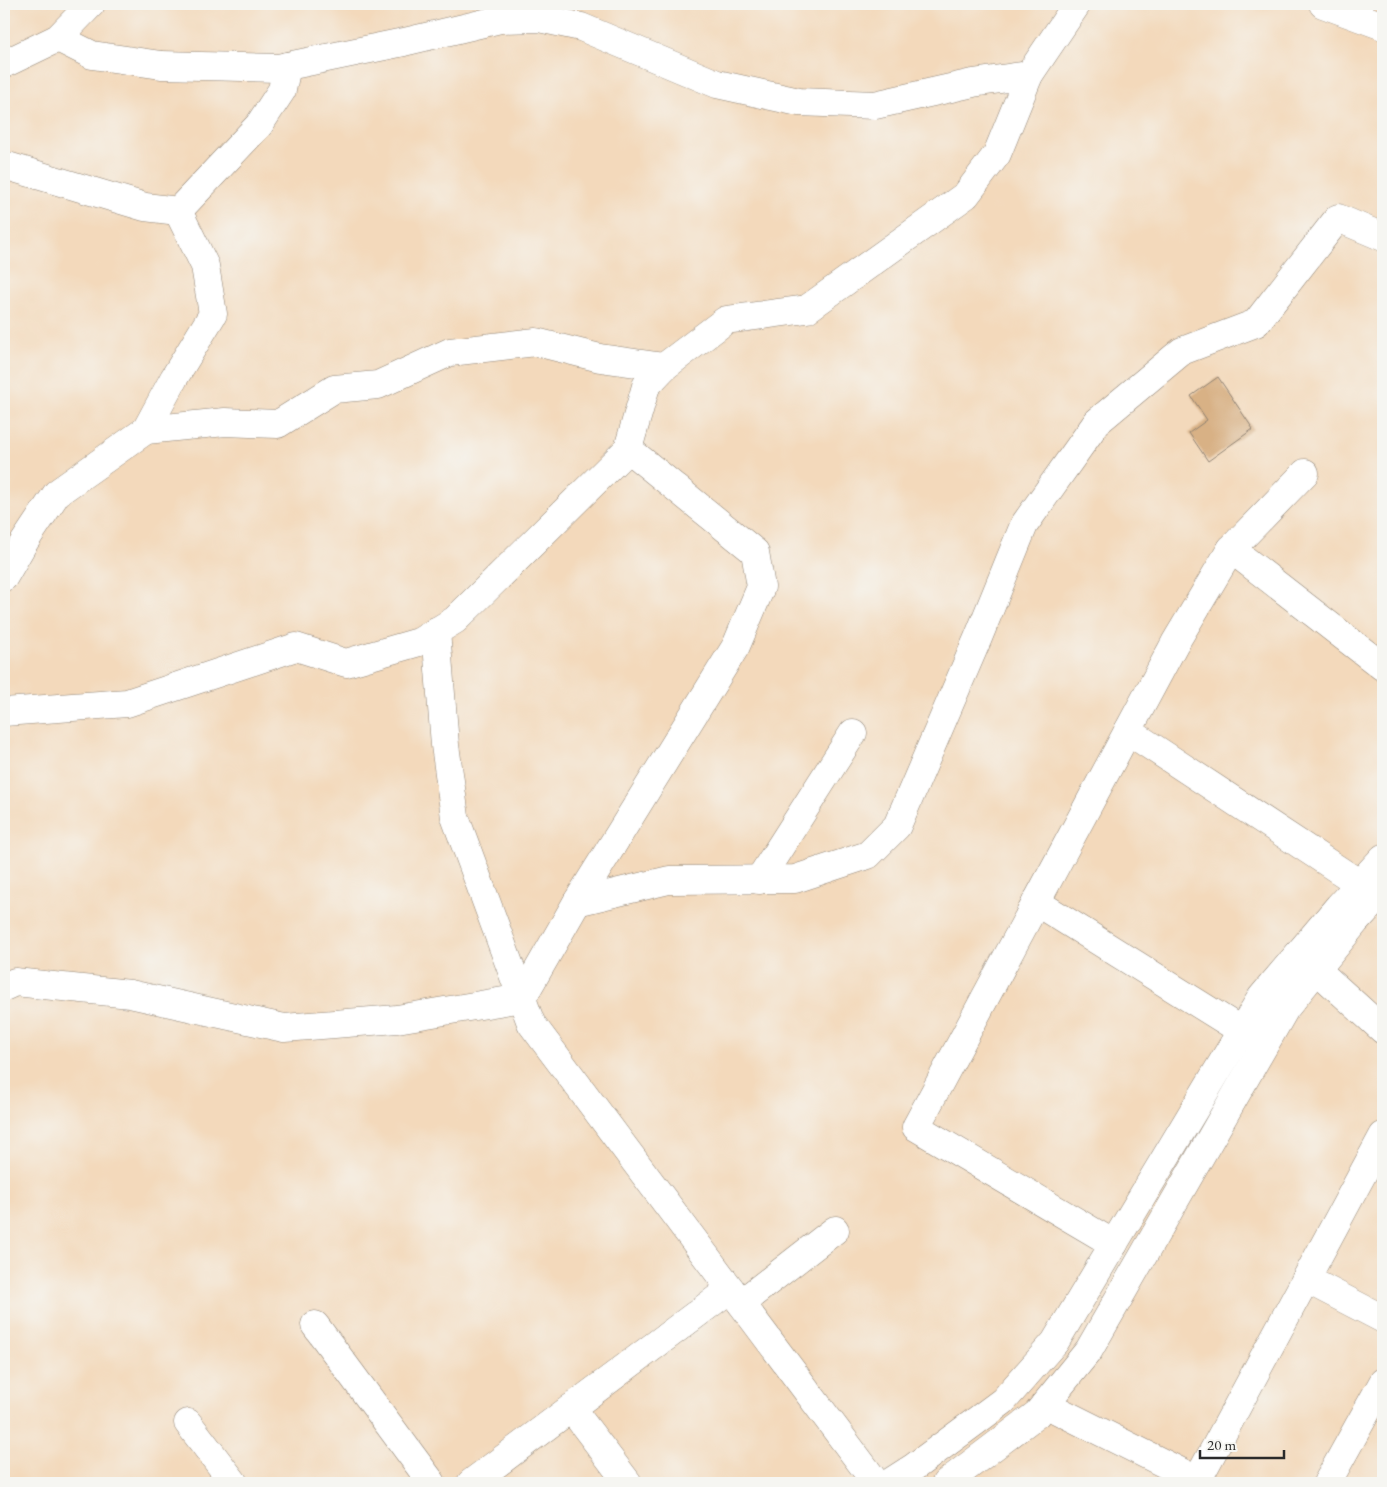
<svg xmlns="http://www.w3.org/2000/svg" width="1387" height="1487" font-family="'EB Garamond',serif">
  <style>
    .building { fill: #d8b185 }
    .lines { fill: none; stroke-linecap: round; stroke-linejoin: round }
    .street-casing { stroke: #8f8273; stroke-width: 29 }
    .secondary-casing { stroke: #8f8273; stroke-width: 29 }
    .primary-casing { stroke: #8f8273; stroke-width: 29 }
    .street { stroke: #fff; stroke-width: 28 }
    .secondary { stroke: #fff; stroke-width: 28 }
    .primary { stroke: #fff; stroke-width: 28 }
  </style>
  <rect width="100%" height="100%" fill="#f6f6f2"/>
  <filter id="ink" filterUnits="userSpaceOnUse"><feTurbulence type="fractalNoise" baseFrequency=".02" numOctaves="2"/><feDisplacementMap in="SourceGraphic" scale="10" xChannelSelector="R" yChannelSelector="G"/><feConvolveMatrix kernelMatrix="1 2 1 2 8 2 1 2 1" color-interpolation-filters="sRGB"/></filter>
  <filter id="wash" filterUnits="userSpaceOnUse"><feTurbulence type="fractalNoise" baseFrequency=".0096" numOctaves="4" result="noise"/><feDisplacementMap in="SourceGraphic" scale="20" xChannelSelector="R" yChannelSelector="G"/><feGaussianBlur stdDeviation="1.12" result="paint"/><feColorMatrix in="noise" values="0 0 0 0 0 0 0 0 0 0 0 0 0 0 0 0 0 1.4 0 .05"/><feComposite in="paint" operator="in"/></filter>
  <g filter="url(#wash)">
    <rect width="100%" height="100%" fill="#f3d9bb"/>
    <g id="blocks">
      <polygon class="building" points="1218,377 1253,429 1208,461 1189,433 1207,420 1191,396"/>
    </g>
  </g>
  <g filter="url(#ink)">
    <use href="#blocks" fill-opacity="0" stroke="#8f8273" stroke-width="1"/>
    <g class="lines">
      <g class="street-casing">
        <g id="street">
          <polyline points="1323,4 1383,26"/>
          <polyline points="58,38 92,55 161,65 278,68 404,42 501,19 539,18 581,27 717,84 799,102 875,105 973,83 1029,75"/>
          <polyline points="4,165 145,207 178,211 259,125 282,90 287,66"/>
          <polyline points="146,430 225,422 278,424 334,389 378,385 450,352 536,342 600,358 664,367"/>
          <polyline points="1231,549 1383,667"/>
          <polyline points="4,577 23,544 57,493 146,430 174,378 213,314 205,266 178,211"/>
          <polyline points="436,631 445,745 455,817 531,1023 876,1483"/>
          <polyline points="4,712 127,703 296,647 346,663 419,642 455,620 628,449 646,386 664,367 726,320 807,309 966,195 997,154 1029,75 1077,4"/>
          <polyline points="1128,731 1360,884"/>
          <polyline points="759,880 853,733"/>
          <polyline points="577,902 669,880 795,879 868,855 897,826 978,638 1024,525 1097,422 1182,351 1256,323 1338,218 1383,237"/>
          <polyline points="1036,902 1242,1031"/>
          <polyline points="1317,970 1383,1030"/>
          <polyline points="4,987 15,982 130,994 284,1028 397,1019 522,998 577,902 736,646 761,587 755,552 628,449"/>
          <polyline points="1114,1244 916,1127 1175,643 1231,549 1305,473"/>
          <polyline points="1306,1279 1383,1319"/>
          <polyline points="741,1303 835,1230"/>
          <polyline points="315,1325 432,1483"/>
          <polyline points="1045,1404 1203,1483"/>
          <polyline points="571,1408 628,1483"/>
          <polyline points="188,1423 234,1483"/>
          <polyline points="1197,1481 1383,1136"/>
          <polyline points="471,1483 730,1289"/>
          <polyline points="1327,1483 1383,1382"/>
        </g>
      </g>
      <g class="secondary-casing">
        <polyline id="secondary" points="4,64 58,38 91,4"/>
      </g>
      <g class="primary-casing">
        <g id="primary">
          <polyline points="889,1483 914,1467 1003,1401 1055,1342 1261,998 1339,906 1383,858"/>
          <polyline points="946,1483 1037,1414 1089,1350 1285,1009 1356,921 1383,892"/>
        </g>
      </g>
      <use href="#street" class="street"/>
      <use href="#secondary" class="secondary"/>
      <use href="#primary" class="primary"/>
    </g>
  </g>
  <rect width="1387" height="1487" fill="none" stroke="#f6f6f2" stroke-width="20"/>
  <path d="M1200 1450v8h84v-8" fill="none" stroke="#2b2b2b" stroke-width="2.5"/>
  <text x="1207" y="1450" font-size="15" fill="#2b2b2b" stroke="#f6f6f2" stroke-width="4" paint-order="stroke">20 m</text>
</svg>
